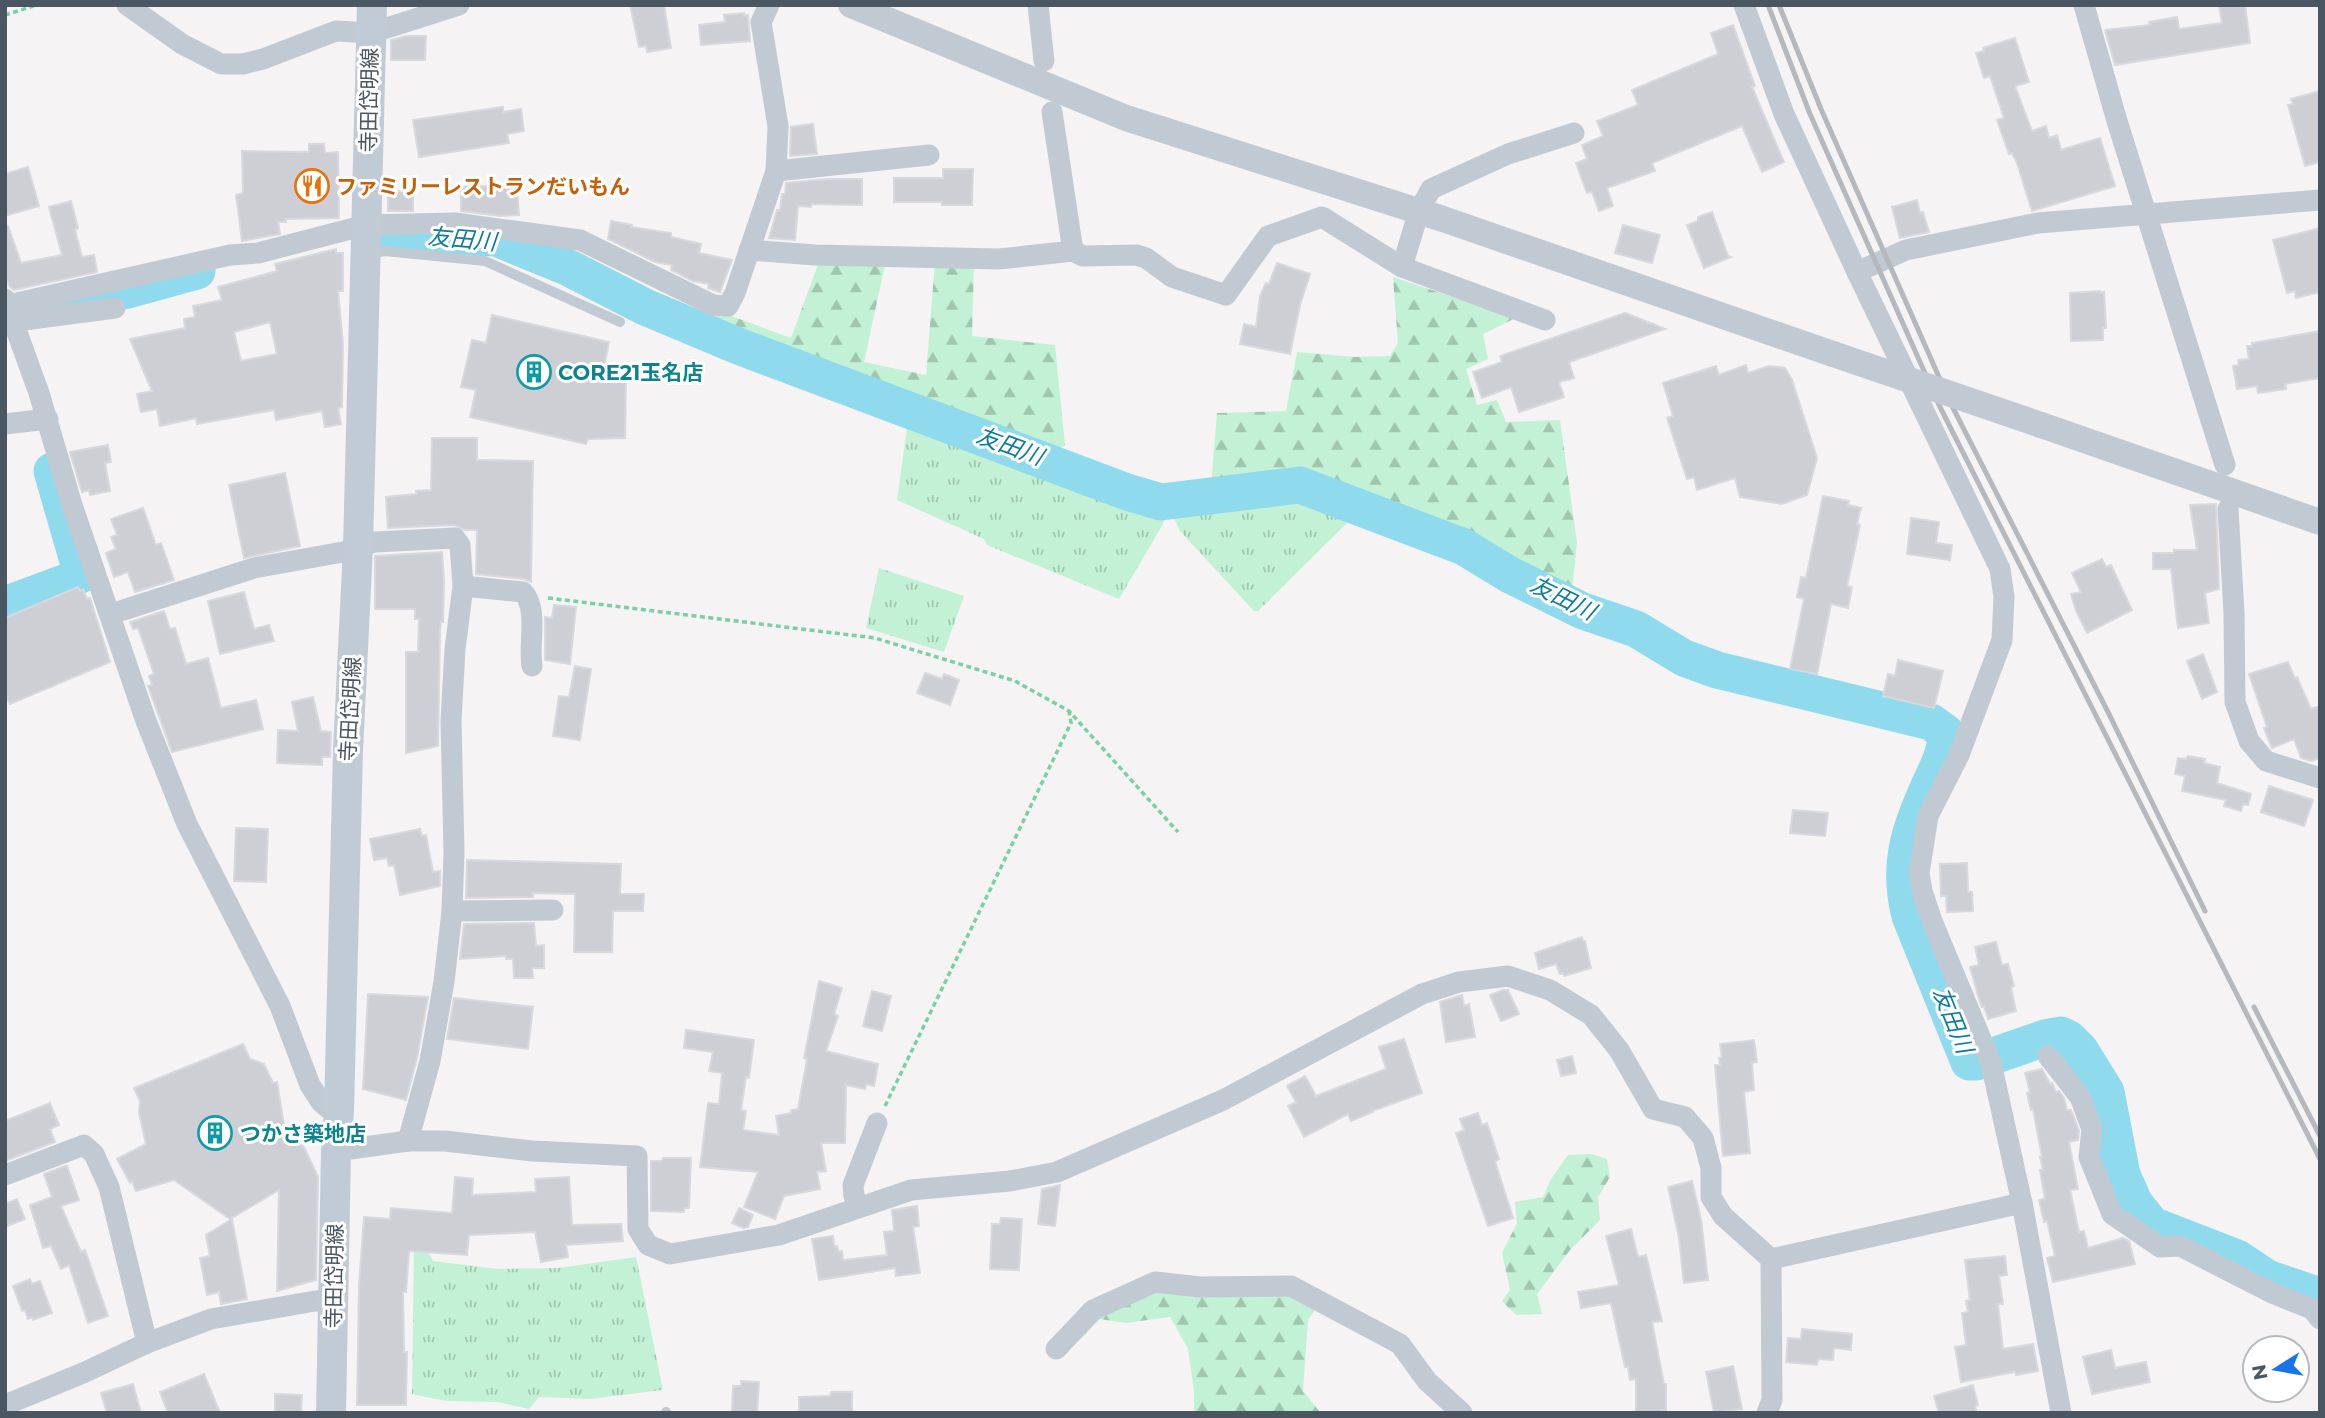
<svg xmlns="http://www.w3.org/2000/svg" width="2325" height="1418" font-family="Montserrat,'Noto Sans JP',sans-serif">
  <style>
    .grass { fill: url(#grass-tufts) }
    .forest { fill: url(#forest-firs) }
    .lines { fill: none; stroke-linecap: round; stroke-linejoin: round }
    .river { stroke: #90daee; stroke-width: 37 }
    .building { fill: #cdcfd5; stroke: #d7d9de; stroke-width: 2; fill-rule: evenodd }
    .path { stroke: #7ad0a6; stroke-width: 3.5; stroke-dasharray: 5 3.5; stroke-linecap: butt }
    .service { stroke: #c1cad2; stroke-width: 10 }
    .minor { stroke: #c1cad2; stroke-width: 21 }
    .tertiary { stroke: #c1cad2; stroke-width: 26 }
    .secondary { stroke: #c1cbd6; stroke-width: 30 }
    .rail { stroke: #b5b8bd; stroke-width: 5 }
    .tertiary-bridge { stroke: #c1cad2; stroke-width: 26 }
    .labels { text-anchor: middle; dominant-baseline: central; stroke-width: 6; stroke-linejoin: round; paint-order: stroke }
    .street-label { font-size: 21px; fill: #4a5661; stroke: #fff }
    .food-label { font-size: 21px; font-weight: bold; fill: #c56008; stroke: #fff; text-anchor: start }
    .culture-label { font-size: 21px; font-weight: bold; fill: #0d838f; stroke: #fff; text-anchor: start }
    .water-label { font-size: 23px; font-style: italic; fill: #0c7c9b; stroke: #fff }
  </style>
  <defs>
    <pattern id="grass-tufts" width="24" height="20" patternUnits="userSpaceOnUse" patternTransform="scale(1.75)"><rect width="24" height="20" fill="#c3f1d5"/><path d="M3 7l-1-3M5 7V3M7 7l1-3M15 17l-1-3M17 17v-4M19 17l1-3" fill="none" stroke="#a0c6b0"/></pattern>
    <pattern id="forest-firs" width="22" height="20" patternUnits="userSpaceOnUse" patternTransform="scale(1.75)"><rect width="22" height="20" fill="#c3f1d5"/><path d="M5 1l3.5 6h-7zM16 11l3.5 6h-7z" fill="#a0c6b0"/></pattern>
  </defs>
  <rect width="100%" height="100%" fill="#f5f3f3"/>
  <g class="grass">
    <polygon points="909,414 1121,493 1168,508 1163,524 1119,599 987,545 984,539 897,500"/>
    <polygon points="1298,491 1350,520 1258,611 1254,611 1180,531 1170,509"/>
    <polygon points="879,568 964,596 944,652 866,628"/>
    <polygon points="414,1250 427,1250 433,1261 498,1269 558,1268 636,1257 663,1390 590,1399 539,1397 529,1409 498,1402 446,1401 412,1394"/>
  </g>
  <g class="forest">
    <polygon points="820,259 885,265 864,362 926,375 935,262 974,264 972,336 1055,345 1065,445 1051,454 1017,445 687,321 707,307 791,338"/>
    <polygon points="1393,277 1516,318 1483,334 1488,359 1466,369 1477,405 1497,400 1506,422 1560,420 1577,543 1572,590 1494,551 1300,477 1211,485 1217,413 1286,411 1297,352 1355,357 1390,356 1398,343"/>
    <polygon points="1592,1154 1607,1159 1610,1177 1598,1197 1600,1220 1570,1250 1537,1294 1542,1314 1516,1315 1502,1301 1510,1290 1502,1253 1517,1223 1515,1202 1543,1197 1551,1179 1568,1155"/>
    <polygon points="1156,1286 1290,1291 1315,1310 1308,1320 1303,1391 1320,1412 1194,1413 1194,1391 1188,1349 1170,1317 1126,1323 1100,1319 1063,1357 1058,1352 1096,1313"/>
  </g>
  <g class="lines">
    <g class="river">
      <path d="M386,234L496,238L569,268L645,307L738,346L1127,492L1161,502L1300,485L1464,547L1510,575L1583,611L1636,629L1684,658L1717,670L1931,722L1946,733C1946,753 1938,766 1930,784C1909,830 1897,865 1910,916L1969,1062H1976L2045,1038L2061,1035L2069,1039L2080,1050L2106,1092L2122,1175L2135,1204L2152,1225L2237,1258L2267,1278L2320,1296"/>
      <polyline points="52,304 128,290 197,271"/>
      <polyline points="5,605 69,581 80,575 80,568 52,471"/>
    </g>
  </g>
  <g class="building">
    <polygon points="630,5 664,5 671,48 647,52 646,46 639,47"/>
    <polygon points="2219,5 2245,5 2250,43 2115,65 2105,30 2150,25 2149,22 2177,17 2179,29 2222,23"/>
    <polygon points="744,13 744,16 748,15 750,41 701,45 699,25 725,22 724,15"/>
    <polygon points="1733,25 1755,86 1752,87 1784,162 1762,172 1742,126 1652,163 1655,171 1607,188 1613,206 1599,211 1592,192 1587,193 1576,163 1587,159 1582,145 1603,136 1597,121 1638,105 1632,90 1718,54 1711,33"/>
    <polygon points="406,36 426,36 425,60 391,60 391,40"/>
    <polygon points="2015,38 2029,82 2015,86 2032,131 2046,126 2049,138 2057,135 2061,150 2100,138 2115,186 2032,211 2017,163 2012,153 2009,154 1997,120 2004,118 1990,76 1984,78 1976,53 1984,51 1983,48"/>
    <polygon points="2320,91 2320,162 2305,166 2288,105 2293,104 2291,99"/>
    <polygon points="503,107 503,112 521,109 524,131 507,134 509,143 419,157 413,120"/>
    <polygon points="813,124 817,154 790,156 791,127"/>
    <polygon points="309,144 324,144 325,153 338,152 339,218 286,219 286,222 278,222 280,234 242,241 236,195 243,193 242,151 309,152"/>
    <polygon points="28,167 39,206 5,216 5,174"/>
    <polygon points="943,169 973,169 972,205 942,205 942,202 894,202 894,178 943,178"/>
    <polygon points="827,179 862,179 862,205 812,204 811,207 798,206 795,240 769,238 777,210 780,210 782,194 785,194 786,183"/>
    <polygon points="517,185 519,215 501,216 461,211 461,187"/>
    <rect x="388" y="191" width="25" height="20"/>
    <polygon points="1917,200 1920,213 1923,212 1929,232 1900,238 1892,207"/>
    <polygon points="71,201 78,228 75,230 82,257 94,255 97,272 14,290 10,287 5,277 5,226 8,226 21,263 62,255 49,207"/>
    <polygon points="1712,212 1728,256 1731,257 1704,268 1687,225 1698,221 1698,217"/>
    <polygon points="611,221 632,225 631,227 671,233 671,237 701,244 699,253 732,260 720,292 708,288 709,284 693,281 671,270 672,265 655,262 608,239"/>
    <polygon points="1623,225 1660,235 1652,263 1615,253"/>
    <polygon points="2320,228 2320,292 2296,298 2295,291 2287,293 2273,240"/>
    <path d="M336,249V253H343V291H338L343,344L342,407L338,408L341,424L325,427L322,411L276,420L274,410L197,424L196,418L160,426L157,409L141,412L137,394L152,391L130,339L185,328L184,319L195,317L193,306L222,300L218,287L277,271L275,264ZM270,322L277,354L241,361L234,332Z"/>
    <polygon points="1277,263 1310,274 1300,305 1290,354 1240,344 1244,324 1256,327 1260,296 1266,283 1269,284"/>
    <polygon points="2100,291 2100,293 2104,292 2106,328 2103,328 2103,340 2071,341 2070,293"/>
    <polygon points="1625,313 1665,329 1569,362 1574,378 1559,382 1564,397 1519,412 1511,387 1482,398 1473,372 1502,362 1500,356"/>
    <polygon points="492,315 609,342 605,362 613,365 611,374 626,373 625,438 588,439 586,444 470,417 476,390 461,387 472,340 486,343"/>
    <polygon points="2320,331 2320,378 2285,384 2286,389 2258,393 2257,386 2237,389 2233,366 2239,365 2238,360 2249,359 2247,346 2252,346 2252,343"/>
    <polygon points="1746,365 1748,373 1769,366 1785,368 1792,380 1817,458 1807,495 1782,504 1740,497 1735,478 1697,490 1694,477 1687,479 1667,418 1673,416 1663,383 1716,366 1719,375"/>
    <polygon points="432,438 477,438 477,460 533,461 531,582 524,579 476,574 477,530 465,530 454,525 388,528 386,497 417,494 416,491 431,490"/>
    <polygon points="108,445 111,462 105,463 110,491 90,495 89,490 82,492 70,452"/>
    <polygon points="285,473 300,546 244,558 229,485"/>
    <polygon points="1823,496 1849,501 1848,505 1861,508 1857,524 1860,525 1847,586 1852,587 1848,608 1831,604 1817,674 1790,669 1804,599 1797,597 1801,577 1806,578"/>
    <polygon points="2216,504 2219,589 2205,593 2209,623 2178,628 2171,569 2153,569 2153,553 2174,553 2174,550 2197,550 2190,505"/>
    <polygon points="143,508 156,545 161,543 174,580 135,592 128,572 114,577 106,553 116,549 111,537 117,535 111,519"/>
    <polygon points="1911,518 1939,522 1936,543 1952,545 1950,560 1907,554"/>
    <polygon points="442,552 444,581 443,622 441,622 440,631 438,746 406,753 406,652 418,652 419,619 415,619 415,609 375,609 375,556"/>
    <polygon points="2102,559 2106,567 2111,565 2132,610 2087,633 2076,611 2071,594 2081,592 2072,573"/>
    <polygon points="78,587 80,591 83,589 87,599 90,598 110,662 10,704 5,694 5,618"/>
    <polygon points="244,592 254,629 269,625 274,641 220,654 208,601"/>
    <polygon points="554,605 576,607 570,664 545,660 545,617 552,618"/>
    <polygon points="164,611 170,629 175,628 186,664 208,658 221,708 256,700 263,729 172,752 148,686 152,685 149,676 154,674 138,628 133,629 130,622"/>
    <polygon points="2203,654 2217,692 2202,699 2187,661"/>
    <polygon points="1898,660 1943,671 1934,708 1883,696 1888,674 1895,676"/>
    <polygon points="2288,662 2295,679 2297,677 2311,709 2320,706 2320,758 2311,761 2301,758 2294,739 2272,748 2271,746 2264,728 2267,727 2249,674"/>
    <polygon points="575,666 591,669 580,740 553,736 559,696 569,697"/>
    <polygon points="925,673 942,679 944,674 959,680 950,705 917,693"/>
    <polygon points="313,697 321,731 331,732 330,757 322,757 322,765 277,763 278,730 298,731 292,702"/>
    <polygon points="2188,756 2205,759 2204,763 2220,767 2217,783 2251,794 2248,805 2243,804 2241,811 2224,806 2226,800 2182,791 2185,776 2175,774 2178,758 2186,759"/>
    <polygon points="2269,786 2313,800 2304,826 2261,812"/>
    <polygon points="1793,810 1828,813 1825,836 1790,833"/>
    <polygon points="236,828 268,829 266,882 234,881"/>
    <polygon points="420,829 422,836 426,835 433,872 440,871 440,886 400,895 394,865 389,866 387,858 374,860 370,839"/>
    <polygon points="467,860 621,864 620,894 644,894 643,911 613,911 612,952 574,952 575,894 533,893 533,897 466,898"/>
    <polygon points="1967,863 1968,892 1972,892 1973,911 1947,912 1946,896 1941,896 1940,864"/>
    <polygon points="534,923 536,946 544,945 544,968 532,968 533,978 514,978 513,959 506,959 506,956 460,959 464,924"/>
    <polygon points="1582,937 1583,941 1585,941 1591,968 1564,976 1563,973 1560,974 1556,964 1539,969 1535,953"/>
    <polygon points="1996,942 2002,965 2008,964 2014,986 2011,987 2016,1011 1988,1019 1984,1006 1982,1007 1979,999 1970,967 1979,965 1975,947"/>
    <polygon points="819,981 842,988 834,1014 838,1016 826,1051 878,1064 874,1086 866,1084 865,1089 846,1085 845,1143 821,1143 826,1171 817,1172 820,1189 784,1196 775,1219 744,1207 758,1172 700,1167 708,1103 719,1104 722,1073 709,1071 713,1052 684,1048 686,1030 754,1040 749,1078 746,1077 741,1110 746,1111 743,1130 779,1135 776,1116 791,1113 791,1110 798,1109 807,1059 804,1058 808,1038"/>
    <polygon points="1503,990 1508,990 1519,1014 1501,1021 1490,995"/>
    <polygon points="872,991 891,996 882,1031 863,1026"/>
    <polygon points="368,994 428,997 417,1058 406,1100 363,1089"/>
    <polygon points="1462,995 1464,1006 1469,1004 1475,1037 1446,1042 1440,1002"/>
    <polygon points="454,998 533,1007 528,1049 447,1039"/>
    <polygon points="1404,1039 1422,1093 1372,1111 1373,1112 1351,1121 1348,1114 1304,1137 1288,1106 1296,1102 1287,1086 1305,1076 1316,1096 1386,1069 1379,1047"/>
    <polygon points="1754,1040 1757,1062 1752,1063 1754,1090 1744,1092 1750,1153 1723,1156 1715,1065 1720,1065 1719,1058 1722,1057 1720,1044"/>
    <polygon points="243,1044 250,1059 264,1064 273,1083 277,1082 285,1131 304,1147 318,1177 316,1280 277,1291 279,1190 230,1219 174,1180 136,1191 132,1181 130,1183 117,1159 146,1144 139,1113 140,1101 134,1088"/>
    <polygon points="1572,1056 1576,1073 1561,1076 1557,1060"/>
    <polygon points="2042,1069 2050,1084 2052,1083 2056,1092 2059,1091 2064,1098 2067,1110 2071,1110 2079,1131 2078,1140 2069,1142 2078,1189 2070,1190 2079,1232 2084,1231 2088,1248 2123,1238 2129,1241 2135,1264 2053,1282 2047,1258 2055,1256 2047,1221 2044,1222 2039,1200 2045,1199 2040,1170 2043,1170 2040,1157 2042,1157 2033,1109 2031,1110 2027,1093 2030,1092 2025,1073"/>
    <polygon points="50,1103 59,1125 50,1129 55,1142 5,1161 5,1121"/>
    <polygon points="1478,1113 1482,1125 1487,1123 1499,1159 1495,1161 1513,1218 1488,1226 1456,1133 1464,1130 1460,1119"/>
    <polygon points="663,1158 691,1158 689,1208 684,1208 684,1212 651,1211 651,1161 662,1161"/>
    <polygon points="65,1166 67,1166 79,1200 61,1206 81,1252 85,1250 108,1316 88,1323 69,1265 61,1269 51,1246 43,1248 30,1205 52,1197 44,1174"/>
    <polygon points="455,1177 473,1179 472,1195 536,1192 535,1179 569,1177 572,1225 621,1224 623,1241 566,1245 568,1257 541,1262 535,1232 469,1235 467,1255 409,1251 406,1292 403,1292 404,1352 407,1352 406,1405 357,1405 359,1286 364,1217 390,1219 391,1208 452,1213"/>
    <polygon points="1692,1181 1701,1219 1708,1280 1684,1283 1679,1238 1668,1187"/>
    <polygon points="1060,1185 1055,1226 1038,1224 1042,1189"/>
    <polygon points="17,1199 25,1219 5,1227 5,1204"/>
    <polygon points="917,1206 919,1226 913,1227 920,1273 896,1276 895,1268 819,1280 812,1239 833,1236 834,1246 837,1246 839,1252 842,1251 843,1260 887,1255 884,1232 894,1231 892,1210"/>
    <polygon points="739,1208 753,1215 748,1227 743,1228 732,1223"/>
    <polygon points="1001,1218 1022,1219 1019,1270 990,1269 992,1224 1000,1224"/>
    <polygon points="232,1219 247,1299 221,1304 219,1292 207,1295 200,1258 210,1256 206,1235"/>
    <polygon points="1631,1229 1638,1257 1646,1255 1662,1321 1652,1322 1664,1384 1666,1384 1666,1410 1661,1410 1661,1413 1636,1413 1636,1379 1630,1380 1628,1367 1625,1367 1611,1303 1581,1308 1578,1292 1619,1285 1606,1236"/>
    <polygon points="2005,1256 2007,1275 1999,1276 2003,1304 1998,1304 2003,1349 2033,1344 2038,1371 2016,1375 2015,1372 1961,1382 1955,1347 1966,1345 1962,1313 1968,1312 1966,1301 1970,1300 1965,1260"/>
    <polygon points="30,1279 32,1284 40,1281 52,1313 33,1320 32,1317 28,1319 25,1310 22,1311 13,1286"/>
    <polygon points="1802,1329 1852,1334 1851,1350 1834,1348 1833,1360 1818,1359 1817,1365 1786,1362 1788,1338 1801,1339"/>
    <polygon points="2111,1350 2115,1368 2146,1362 2150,1382 2092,1394 2083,1357"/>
    <polygon points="1733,1366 1742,1409 1714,1413 1706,1372"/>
    <polygon points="204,1374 220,1413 168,1413 160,1392"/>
    <polygon points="741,1381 759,1382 757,1413 732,1413 733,1386 741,1386"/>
    <polygon points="133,1384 141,1413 107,1413 101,1393"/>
    <polygon points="1973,1385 1978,1405 1975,1406 1977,1413 1939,1413 1934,1396"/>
    <polygon points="831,1392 852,1392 852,1413 799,1413 799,1397 830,1396"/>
    <polygon points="275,1394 302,1395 301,1413 275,1413"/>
  </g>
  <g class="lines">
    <g class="path">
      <polyline points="5,15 37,5"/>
      <polyline points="548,598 875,638 1015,681 1069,711 1178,832"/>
      <polyline points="885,1106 1071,723 1069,711"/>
    </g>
    <g class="service">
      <polyline points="368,254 385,251 485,261 620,322"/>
      <polyline points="666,1413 666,1412"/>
    </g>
    <g class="minor">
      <polyline points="127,5 182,44 221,64 243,64 263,59 336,31 371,33 459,5"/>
      <polyline points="1038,5 1044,61"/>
      <polyline points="1744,5 1784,114 1857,272 2000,569 2004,597 2002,640 1959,755 1928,816 1919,873 1922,891 1932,921 1991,1063 2022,1203 2061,1413"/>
      <polyline points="2084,5 2117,121 2225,465"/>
      <polyline points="1052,112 1073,251"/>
      <polyline points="776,171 929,155"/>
      <polyline points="749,250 815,255 999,259 1073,251 1083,256 1137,255 1146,258 1172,277 1226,295 1268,236 1322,217 1402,267 1545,320"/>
      <polyline points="1402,267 1419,211 1431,189 1508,154 1574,133"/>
      <polyline points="1857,272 1906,250 2038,223 2320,200"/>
      <polyline points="5,299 39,393 72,505 146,721 187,824 280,1006 310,1085 321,1102 328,1108 339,1111"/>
      <polyline points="8,305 230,255 258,253 366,225 455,223 580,240 713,305 728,306 735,293 776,171 778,126 761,22 769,5"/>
      <polyline points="15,324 24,320 115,308"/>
      <polyline points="5,424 48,419"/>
      <polyline points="2228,509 2234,613 2235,702 2249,741 2266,761 2320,778"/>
      <path d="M463,586L523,592C539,610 528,643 532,666"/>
      <polyline points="111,614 254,568 343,552 375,542 455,538 460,545 463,586 455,649 451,721 454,852 452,911 444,982 430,1061 408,1141"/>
      <polyline points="452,911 553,910"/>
      <polyline points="2048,1056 2080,1097 2092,1129 2089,1157 2112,1214 2160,1247 2180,1246 2272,1293 2312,1309 2320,1319"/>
      <polyline points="336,1151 408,1141 445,1141 532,1151 637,1156 638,1229 648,1245 670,1254 779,1235 911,1190 1010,1181 1057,1172 1223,1100 1422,994 1459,982 1508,976 1550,990 1591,1015 1619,1050 1653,1109 1685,1117 1703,1138 1711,1168 1711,1197 1723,1216 1771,1259 1772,1400 1767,1413"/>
      <polyline points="5,1175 84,1145 94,1154 109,1187 147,1343"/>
      <polyline points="860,1207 854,1196 853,1185 877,1123"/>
      <polyline points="1771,1259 2022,1203"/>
      <polyline points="1056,1349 1093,1310 1155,1282 1200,1287 1291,1286 1400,1344 1427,1381 1462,1413"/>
      <polyline points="5,1405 83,1373 147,1343 211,1319 315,1301 334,1301"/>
    </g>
    <g class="tertiary">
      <polyline points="851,5 1126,118 1443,219 1833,354"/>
      <polyline points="2041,425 2320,522"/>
    </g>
    <polyline class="secondary" points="331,1413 336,1151 339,1111 348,750 358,547 372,5"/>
    <g class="rail">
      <polyline points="1768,5 1810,114 1940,407 2320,1159"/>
      <polyline points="1779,5 1821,109 1950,402 2108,712 2205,911"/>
      <polyline points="2254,1007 2320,1136"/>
    </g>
    <polyline class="tertiary-bridge" points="1833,354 2041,425"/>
  </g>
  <defs>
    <g id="restaurant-ring" transform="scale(1.75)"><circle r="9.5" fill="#fff" stroke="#e8710a" stroke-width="1.5"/><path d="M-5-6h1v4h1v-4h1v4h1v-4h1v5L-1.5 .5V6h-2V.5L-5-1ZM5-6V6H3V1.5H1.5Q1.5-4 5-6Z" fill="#e8710a"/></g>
    <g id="building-ring" transform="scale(1.75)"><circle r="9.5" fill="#fff" stroke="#0f9aa8" stroke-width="1.5"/><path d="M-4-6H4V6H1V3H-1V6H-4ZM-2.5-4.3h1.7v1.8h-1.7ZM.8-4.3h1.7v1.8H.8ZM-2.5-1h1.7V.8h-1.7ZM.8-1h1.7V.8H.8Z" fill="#0f9aa8"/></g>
  </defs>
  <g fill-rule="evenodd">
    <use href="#restaurant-ring" x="312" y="186"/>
    <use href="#building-ring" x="534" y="372"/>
    <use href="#building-ring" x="215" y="1133"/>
  </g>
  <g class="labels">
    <g class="street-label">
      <text transform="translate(369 100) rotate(-89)">寺田岱明線</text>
      <text transform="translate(350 709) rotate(-87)">寺田岱明線</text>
      <text transform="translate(334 1276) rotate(-89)">寺田岱明線</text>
    </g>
    <g class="food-label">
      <text x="336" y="186">ファミリーレストランだいもん</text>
    </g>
    <g class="culture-label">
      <text x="558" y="372">CORE21玉名店</text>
      <text x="240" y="1133">つかさ築地店</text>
    </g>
    <g class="water-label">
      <text transform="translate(462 239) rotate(5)">友田川</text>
      <text transform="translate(1010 446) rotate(20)">友田川</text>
      <text transform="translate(1563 598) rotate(26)">友田川</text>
      <text transform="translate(1953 1020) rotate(68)">友田川</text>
    </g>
  </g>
  <rect width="2325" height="1418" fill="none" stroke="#4a5661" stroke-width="14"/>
  <g transform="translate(2276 1369) rotate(259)"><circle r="33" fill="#ffffff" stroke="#b7bbc0" stroke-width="2"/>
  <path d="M0-5L12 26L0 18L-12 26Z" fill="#1a73e8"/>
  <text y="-10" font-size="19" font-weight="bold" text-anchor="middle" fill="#4a5661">N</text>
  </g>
</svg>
